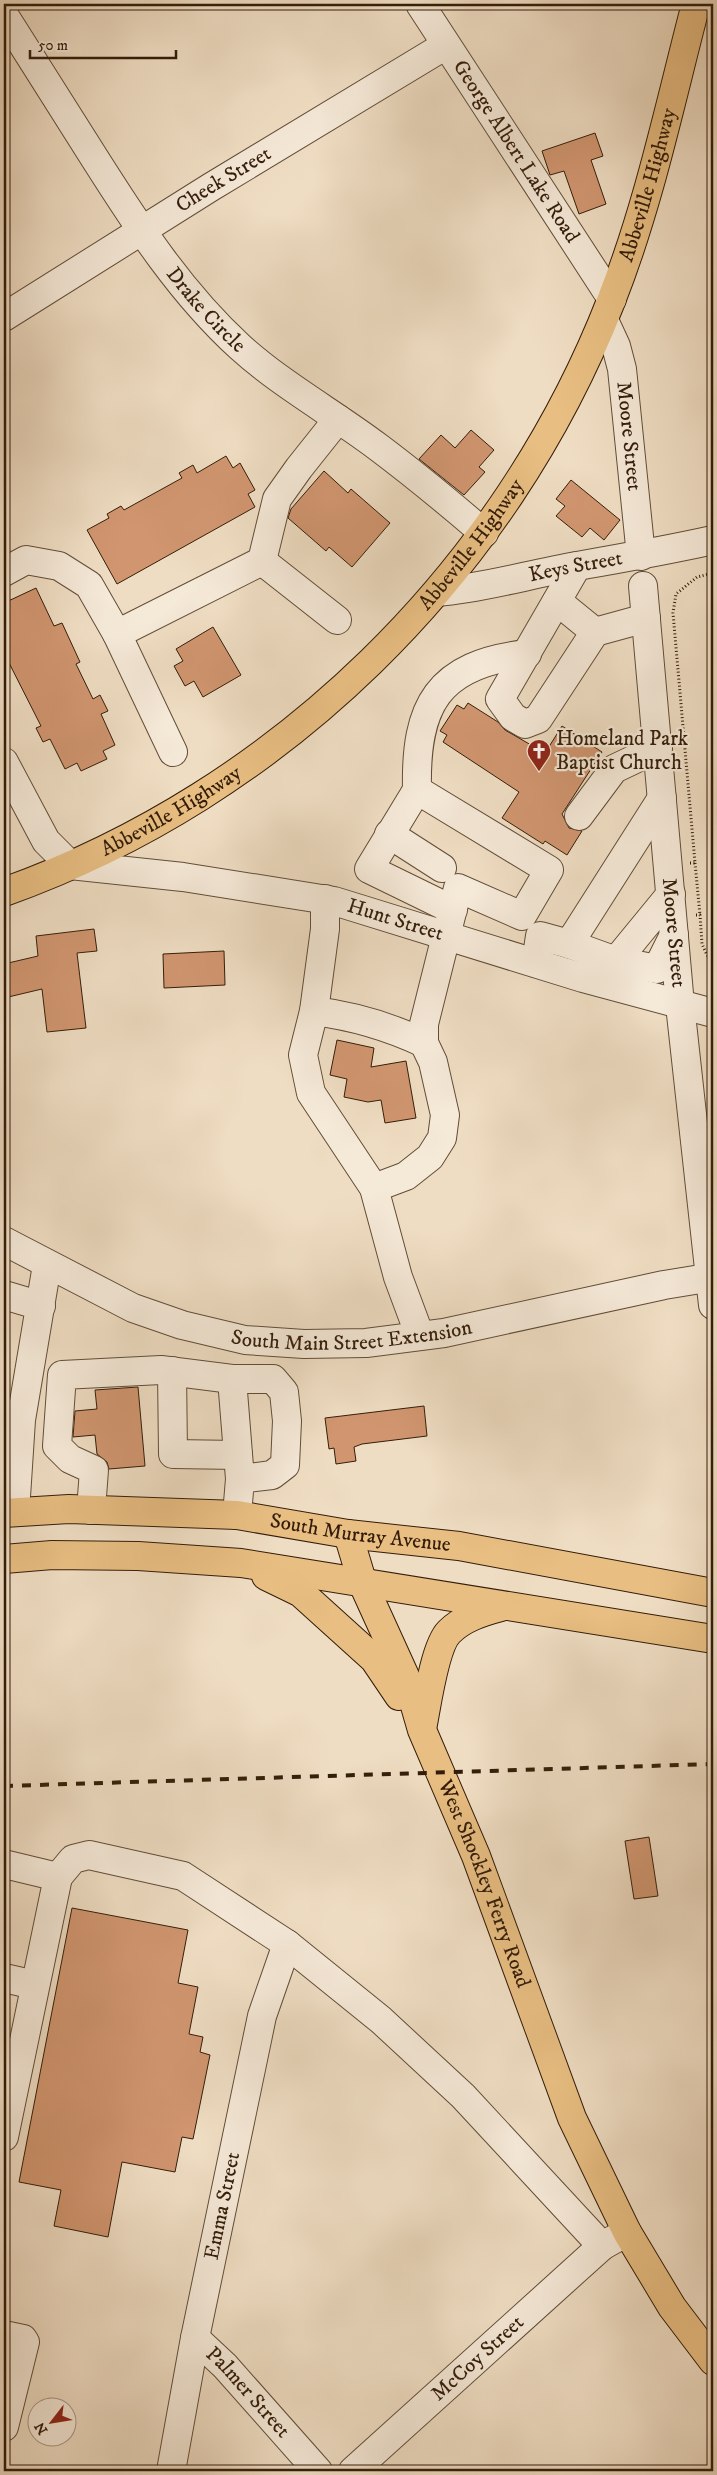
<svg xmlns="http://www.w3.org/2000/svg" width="717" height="2475" font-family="'IM FELL DW Pica',serif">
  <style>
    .building { fill: #d19670; stroke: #331d0a }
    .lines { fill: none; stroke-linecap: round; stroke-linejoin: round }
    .minor-casing { stroke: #624d38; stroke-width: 30 }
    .major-casing { stroke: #331d0a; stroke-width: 30 }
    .path { stroke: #331d0a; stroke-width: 3; stroke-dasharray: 1 2.5; stroke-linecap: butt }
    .minor { stroke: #f5e9d8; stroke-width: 28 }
    .major { stroke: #e8be82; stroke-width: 28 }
    .rail { stroke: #331d0a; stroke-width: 4; stroke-dasharray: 9 9; stroke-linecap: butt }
    .labels { text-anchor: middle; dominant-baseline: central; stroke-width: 4.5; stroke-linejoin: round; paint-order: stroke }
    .street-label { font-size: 21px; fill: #331d0a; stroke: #f5e9d8 }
    .poi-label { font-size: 21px; fill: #331d0a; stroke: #f5e9d8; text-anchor: start }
  </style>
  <rect width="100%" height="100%" fill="#efddc3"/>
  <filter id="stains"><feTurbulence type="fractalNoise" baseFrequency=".004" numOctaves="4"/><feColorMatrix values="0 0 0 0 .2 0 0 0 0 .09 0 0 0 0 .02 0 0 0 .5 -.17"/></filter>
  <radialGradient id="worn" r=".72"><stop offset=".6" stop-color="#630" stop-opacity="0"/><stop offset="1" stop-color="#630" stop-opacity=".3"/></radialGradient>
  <g class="building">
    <polygon points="595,133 603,156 591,160 606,204 579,214 564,171 550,175 542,151"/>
    <polygon points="471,430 494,450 479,467 485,472 464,495 419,459 441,435 455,448"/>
    <polygon points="226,456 233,468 240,463 255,490 248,494 255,507 117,584 87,530 109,518 107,514 121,506 124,510 182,478 179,473 193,465 197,473"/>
    <polygon points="324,471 348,493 351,489 390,523 352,567 329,547 326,551 288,518 291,509"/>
    <polygon points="571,480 620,520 604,540 590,528 582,537 556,516 565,506 556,499"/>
    <polygon points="36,588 54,626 62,623 80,662 76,664 93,699 100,695 108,711 101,714 115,745 103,751 107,759 81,771 77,763 65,769 50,739 43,742 36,728 41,726 4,653 4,603"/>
    <polygon points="213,627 241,675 203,697 194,681 185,686 174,666 183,661 176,649"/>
    <polygon points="468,703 498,722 505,730 545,753 562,726 602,752 562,814 569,828 582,831 567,855 545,841 543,844 502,818 519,792 443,742 447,735 440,731 457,705 464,709"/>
    <polygon points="94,929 97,951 77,953 86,1028 47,1032 42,989 4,998 4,964 38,956 36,936"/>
    <polygon points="224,951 225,985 164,988 163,954"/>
    <polygon points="337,1040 374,1048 371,1067 406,1061 416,1118 385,1123 381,1100 368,1102 344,1097 347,1079 330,1075"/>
    <polygon points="138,1387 145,1466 109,1469 107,1462 97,1454 95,1435 73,1437 75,1411 97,1409 95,1390"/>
    <polygon points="424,1406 427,1436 362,1444 354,1447 356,1461 336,1464 334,1448 329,1449 325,1418"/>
    <polygon points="649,1837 658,1896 634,1899 625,1841"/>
    <polygon points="72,1908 188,1930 178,1983 198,1987 189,2034 203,2037 200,2052 210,2055 193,2139 182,2137 175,2172 122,2162 108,2237 54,2226 61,2190 19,2182"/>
  </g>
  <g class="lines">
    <g class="minor-casing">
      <g id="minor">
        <path id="s1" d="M420,4L612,299"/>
        <path id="s2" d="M4,15C35,64 66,113 97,162C139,228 181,293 240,347C282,385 333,413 378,447C414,474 449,503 484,533"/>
        <path id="s3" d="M4,317L211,187L446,45"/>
        <path id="s4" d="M604,320L616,346L622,369L641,556"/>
        <polyline points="262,561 337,620"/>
        <polyline points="577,566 500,699 513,717 525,724 538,719 595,632 646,618"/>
        <polyline points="4,572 26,560 59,566 89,585 117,634 262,561 277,499 299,468 338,419"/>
        <path id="s5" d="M643,586L680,1005L713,1305"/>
        <path id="s6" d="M437,592C485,588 530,574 577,566C623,558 668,550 713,540"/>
        <polyline points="557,601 595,632"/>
        <polyline points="117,634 173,752"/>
        <path id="s7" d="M4,762L46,841L70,865L183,877L334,901L583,978L713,1013"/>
        <path d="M417,790C415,706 437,664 527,654"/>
        <polyline points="579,816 614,769 658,748"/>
        <polyline points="389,834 442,868"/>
        <polyline points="325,899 325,929 314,1011 303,1055 311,1093 374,1188 398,1277 420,1336"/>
        <polyline points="569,944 616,961 671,894"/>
        <polyline points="616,961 657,969 674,935"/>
        <polyline points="536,963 540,936 569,944 662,798"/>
        <path d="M314,1011C354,1016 388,1026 424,1043"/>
        <polyline points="374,1188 406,1176 430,1157 442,1138 445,1115 433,1062 424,1043 424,1024 458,888 522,916 549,870 417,790 369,869 453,910"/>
        <path id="s8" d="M4,1241L133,1308L182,1325L245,1340L304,1344L366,1343L444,1333L664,1285L713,1277"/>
        <polyline points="4,1295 41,1306"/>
        <polyline points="172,1371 173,1454 238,1455"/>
        <polyline points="91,1510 94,1470 70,1459 57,1446 62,1375 161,1370 232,1379"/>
        <polyline points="15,1512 21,1420 47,1265"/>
        <polyline points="237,1515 240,1479 232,1379 273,1379 284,1392 287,1421 285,1465 272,1475 240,1479"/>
        <polyline points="4,1864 58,1877 4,2137"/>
        <polyline points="58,1877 73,1859 89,1855 183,1876 287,1944 381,2020 463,2096 602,2246 627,2232"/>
        <polyline points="4,1978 35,1985"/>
        <polyline points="4,2335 23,2339 25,2342 4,2427"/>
        <path id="s9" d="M195,2338L225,2366L318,2471"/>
        <path id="s10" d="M171,2471L195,2338L262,2016L287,1944"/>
        <path id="s11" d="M353,2471L602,2246"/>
      </g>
    </g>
    <g class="major-casing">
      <g id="major">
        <path id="s12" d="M4,892C279,794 505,573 611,301C649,205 670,103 696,4"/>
        <path id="s13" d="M4,1513L69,1509L237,1515L348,1534L459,1546L713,1593"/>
        <path id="s14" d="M348,1534L363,1584L409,1685L422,1730L476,1856L572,2118L627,2232L672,2307L713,2361"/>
        <polyline points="4,1559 52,1555 138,1556 241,1563 713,1639"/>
        <polyline points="266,1576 301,1593 374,1659 399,1696"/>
        <path d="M423,1724C427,1703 435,1646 449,1632C463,1618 482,1612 501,1607"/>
      </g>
    </g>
    <g class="path">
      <polyline points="690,863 695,863 673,613 676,594 697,577 713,573"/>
      <polyline points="695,863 700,915"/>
      <polyline points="696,915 700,915 702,944 713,968"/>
    </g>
    <use href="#minor" class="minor"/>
    <use href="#major" class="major"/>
    <polyline class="rail" points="4,1786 713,1764"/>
  </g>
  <defs>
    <g id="church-pin" transform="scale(1.25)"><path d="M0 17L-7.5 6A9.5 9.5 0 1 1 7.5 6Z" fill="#8f2418" stroke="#f5e9d8"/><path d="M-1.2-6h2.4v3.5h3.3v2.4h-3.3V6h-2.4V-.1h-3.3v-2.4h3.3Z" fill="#fff"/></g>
  </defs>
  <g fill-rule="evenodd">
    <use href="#church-pin" x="539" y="751"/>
  </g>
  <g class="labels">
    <g class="street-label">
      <text stroke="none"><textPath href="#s1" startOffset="176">George Albert Lake Road</textPath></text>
      <text stroke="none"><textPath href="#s3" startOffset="259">Cheek Street</textPath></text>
      <text stroke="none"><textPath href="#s12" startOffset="995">Abbeville Highway</textPath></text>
      <text stroke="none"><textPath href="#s2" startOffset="358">Drake Circle</textPath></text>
      <text stroke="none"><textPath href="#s4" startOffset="120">Moore Street</textPath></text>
      <text stroke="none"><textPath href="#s12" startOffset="591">Abbeville Highway</textPath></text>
      <text stroke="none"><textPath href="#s6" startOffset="141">Keys Street</textPath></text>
      <text stroke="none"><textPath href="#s12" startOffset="186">Abbeville Highway</textPath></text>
      <text stroke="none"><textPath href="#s7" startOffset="454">Hunt Street</textPath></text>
      <text stroke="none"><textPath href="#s5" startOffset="348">Moore Street</textPath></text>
      <text stroke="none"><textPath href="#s8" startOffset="369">South Main Street Extension</textPath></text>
      <text stroke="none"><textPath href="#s13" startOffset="358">South Murray Avenue</textPath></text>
      <text stroke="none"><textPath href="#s14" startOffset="376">West Shockley Ferry Road</textPath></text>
      <text stroke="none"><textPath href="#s10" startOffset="270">Emma Street</textPath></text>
      <text stroke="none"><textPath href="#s11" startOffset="168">McCoy Street</textPath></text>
      <text stroke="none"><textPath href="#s9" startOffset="76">Palmer Street</textPath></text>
    </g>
    <g class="poi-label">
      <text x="556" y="739">Homeland Park<tspan x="556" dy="24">Baptist Church</tspan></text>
    </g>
  </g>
  <rect width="717" height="2475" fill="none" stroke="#efddc3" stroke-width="20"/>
  <rect x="5" y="5" width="707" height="2465" fill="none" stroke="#331d0a" stroke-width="2.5"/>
  <rect x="10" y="10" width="697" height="2455" fill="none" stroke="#331d0a"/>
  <g transform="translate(52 2422) rotate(239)"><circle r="24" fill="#f5e9d8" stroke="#a79786"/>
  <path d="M0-4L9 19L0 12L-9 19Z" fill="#8f2418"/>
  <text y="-8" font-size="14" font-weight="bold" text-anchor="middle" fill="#331d0a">N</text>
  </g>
  <path d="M30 50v8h146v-8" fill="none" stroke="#331d0a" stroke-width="2.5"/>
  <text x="38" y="50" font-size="15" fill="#331d0a" stroke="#f5e9d8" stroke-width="4" paint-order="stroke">50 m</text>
  <rect width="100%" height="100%" filter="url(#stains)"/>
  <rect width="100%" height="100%" fill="url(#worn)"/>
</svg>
